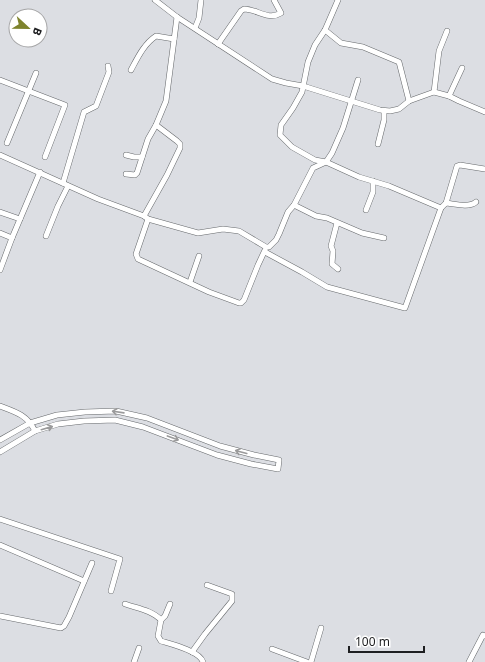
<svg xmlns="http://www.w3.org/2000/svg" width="485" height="662" font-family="'Noto Sans',sans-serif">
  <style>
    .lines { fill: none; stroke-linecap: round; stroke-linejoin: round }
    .minor-casing { stroke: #66696c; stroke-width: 6 }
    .minor { stroke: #fff; stroke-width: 5 }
    .oneway { stroke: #9a9a9b }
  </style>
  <rect width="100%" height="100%" fill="#dcdee3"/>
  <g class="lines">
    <g class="minor-casing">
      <g id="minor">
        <polyline points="155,0 177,17 272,79 286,83 303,86 380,110 390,111 399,109 409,101 434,92 449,96 459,101 485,112"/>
        <polyline points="338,0 325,30 315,45 308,62 302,92 293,108 281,125 280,135 292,147 315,160 326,162 359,177 389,186 441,208"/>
        <polyline points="195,28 199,18 201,0"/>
        <polyline points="325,30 341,43 363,47 399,62 409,101"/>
        <path d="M218,44L241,11L244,9C257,9 268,21 281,13L274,0"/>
        <path d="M131,70C138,57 144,44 156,36L174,39"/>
        <polyline points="0,80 65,105 45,157"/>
        <polyline points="434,92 439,51 447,31"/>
        <polyline points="449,96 462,68"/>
        <polyline points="7,143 36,73"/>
        <polyline points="378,144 384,120 384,111"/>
        <polyline points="0,155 98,199 144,216 148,219 198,233 223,229 239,231 266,247 269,247 276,240 279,234 288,212 294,205 313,168 326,162 332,153 343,128 358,80"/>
        <polyline points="126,155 134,157 142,157"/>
        <polyline points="126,174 135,175 137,173 148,139 156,125"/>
        <polyline points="63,183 84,112 96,106 109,72 108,66"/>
        <path d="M446,203C455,204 469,208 476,202"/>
        <polyline points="294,205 316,216 327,218 362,233 384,238"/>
        <polyline points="366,210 373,192 373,181"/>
        <polyline points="0,212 20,219"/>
        <polyline points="144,216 167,175 180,148 180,144 177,141 156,125 166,101 177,17"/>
        <polyline points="148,219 136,254 138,259 209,292 239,303 241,303 244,300 258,265 265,250"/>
        <polyline points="337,223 331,246 333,251 332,264 338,269"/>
        <polyline points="0,233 12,238"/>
        <polyline points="46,236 58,206 68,186"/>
        <polyline points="265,252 302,272 327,287 405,308 441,208 446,203 457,166 460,165 485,169"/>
        <polyline points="0,270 12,238 40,172"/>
        <polyline points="190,282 199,256"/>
        <path d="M0,406C16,412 27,415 35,431"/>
        <polyline points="0,440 30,423 57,415 85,412 116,411 147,418 220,446 254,455 279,460 278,469 251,464 217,455 143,427 115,420 84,421 58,424 35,431 0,452"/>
        <polyline points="0,519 120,559 111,591"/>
        <polyline points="0,545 84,581"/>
        <path d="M125,604C136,608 152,610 161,620L158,636L161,641C171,644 200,651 203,662"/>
        <polyline points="0,616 61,628 64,626 69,617 92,563"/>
        <polyline points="161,620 165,616 170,604"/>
        <polyline points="272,649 307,662"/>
        <polyline points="192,652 205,634 232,601 232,594 207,585"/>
        <polyline points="134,662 139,648"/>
        <polyline points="311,662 321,628"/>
        <polyline points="469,662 483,635 485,636"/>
      </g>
    </g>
    <use href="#minor" class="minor"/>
  </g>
  <defs><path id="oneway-shaft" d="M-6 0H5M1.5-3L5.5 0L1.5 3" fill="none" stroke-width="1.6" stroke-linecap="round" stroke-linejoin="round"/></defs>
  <g class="oneway">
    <use href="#oneway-shaft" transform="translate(118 412) rotate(-172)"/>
    <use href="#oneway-shaft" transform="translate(47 428) rotate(-16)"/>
    <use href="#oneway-shaft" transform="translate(173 438) rotate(20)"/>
    <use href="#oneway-shaft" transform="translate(241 452) rotate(-165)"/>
  </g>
  <g transform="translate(28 28) rotate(112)"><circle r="19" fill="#ffffff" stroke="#a5a5a6"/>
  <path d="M0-3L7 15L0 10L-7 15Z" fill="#7e832d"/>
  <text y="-6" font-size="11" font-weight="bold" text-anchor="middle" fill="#1e1f21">B</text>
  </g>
  <path d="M349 646v6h75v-6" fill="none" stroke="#1e1f21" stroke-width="2"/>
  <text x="355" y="646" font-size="12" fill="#1e1f21" stroke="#ffffff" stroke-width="3" paint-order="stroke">100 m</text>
</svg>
